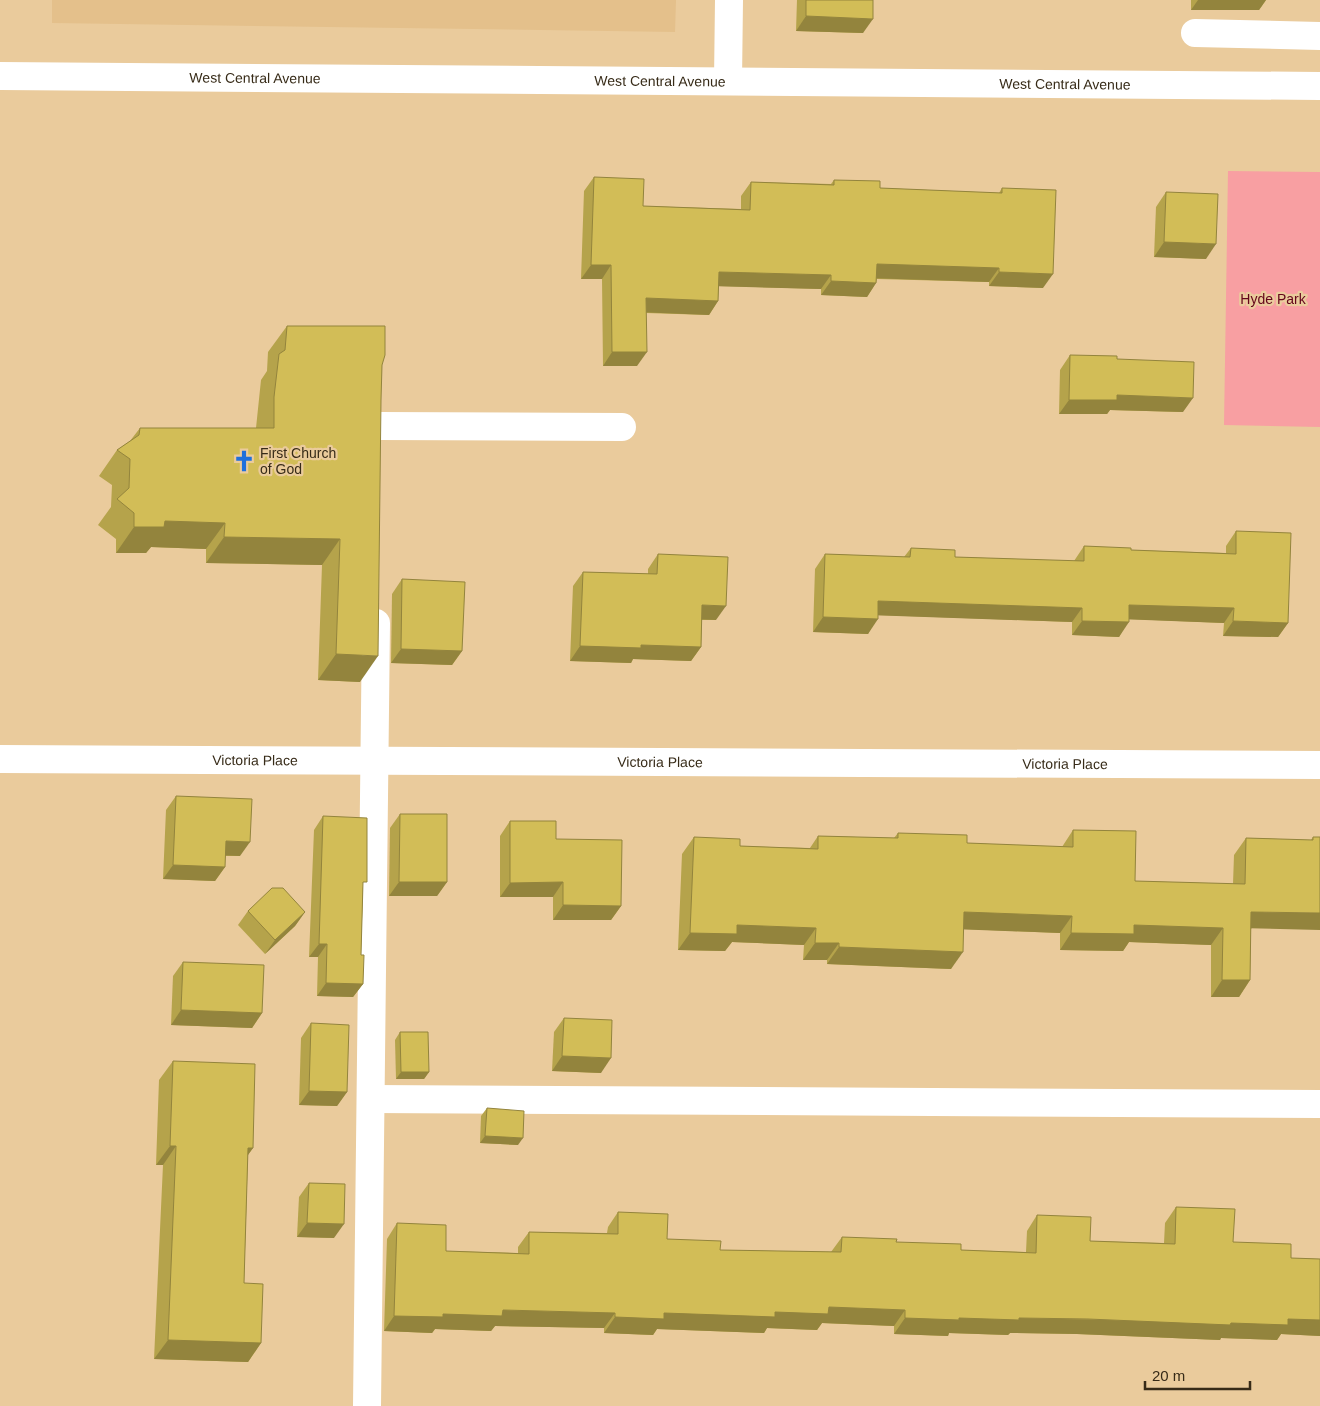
<svg xmlns="http://www.w3.org/2000/svg" width="1320" height="1406" font-family="Helvetica,sans-serif">
  <style>
    .built { fill: #e4c08b }
    .green { fill: #f89fa2 }
    .lines { fill: none; stroke-linecap: round; stroke-linejoin: round }
    .minor { stroke: #fff; stroke-width: 28 }
    .major { stroke: #fff; stroke-width: 28 }
    .wall { fill: #b5a34b }
    .shaded-wall { fill: #93843d }
    .building { fill: #d2bd57; stroke: #93843d }
    .labels { text-anchor: middle; dominant-baseline: central; stroke-width: 4.5; stroke-linejoin: round; paint-order: stroke }
    .street-label { font-size: 14px; fill: #372b18; stroke: #eacb9c }
    .park-label { font-size: 14px; fill: #64061b; stroke: #eacb9c }
    .poi-label { font-size: 14px; fill: #372b18; stroke: #eacb9c; text-anchor: start }
  </style>
  <rect width="100%" height="100%" fill="#eacb9c"/>
  <polygon class="built" points="52,0 676,0 675,32 52,23"/>
  <polygon class="green" points="1228,171 1320,172 1320,427 1224,425"/>
  <g class="lines">
    <g class="minor">
      <polyline points="1195,33 1320,36"/>
      <polyline points="728,81 729,0"/>
      <polyline points="378,426 622,427"/>
      <path id="s1" d="M0,759L1320,765"/>
      <polyline points="371,1099 1320,1104"/>
      <polyline points="367,1406 376,623"/>
    </g>
    <path class="major" id="s2" d="M0,76L1320,86"/>
  </g>
  <g class="wall">
    <polygon points="797,0 873,0 863,33 796,31"/>
    <polygon points="1191,0 1266,0 1259,10 1191,10"/>
    <polygon points="594,177 643,206 741,209 741,196 751,182 831,184 834,180 880,188 999,193 1002,188 1043,288 989,286 989,282 877,279 876,283 867,297 821,295 821,289 719,286 718,301 709,315 646,313 637,366 603,366 602,279 581,279 584,191"/>
    <polygon points="1166,192 1206,259 1154,257 1156,207"/>
    <polygon points="287,326 382,365 360,682 318,680 322,565 206,563 206,549 151,547 146,553 116,553 116,539 98,525 111,507 112,485 99,476 117,450 130,441 140,428 256,428 261,380 267,371 268,352"/>
    <polygon points="1070,355 1117,359 1183,412 1110,410 1107,414 1059,414 1060,370"/>
    <polygon points="1236,531 1288,623 1278,637 1223,636 1224,623 1129,619 1119,637 1072,635 1072,622 878,615 868,634 813,632 815,569 825,554 904,557 911,548 955,557 1074,561 1084,546 1131,550 1226,553 1226,546"/>
    <polygon points="658,554 716,620 702,620 701,647 691,661 633,659 631,663 570,661 573,586 583,572 648,574 648,569"/>
    <polygon points="402,579 462,651 452,665 391,663 392,594"/>
    <polygon points="176,796 240,856 225,856 225,867 215,881 163,879 166,810"/>
    <polygon points="400,814 447,882 437,896 389,896 390,828"/>
    <polygon points="323,816 363,888 361,955 363,984 353,997 317,996 318,957 309,957 314,830"/>
    <polygon points="510,821 556,839 621,906 611,920 553,920 553,897 500,897 500,836"/>
    <polygon points="1073,830 1135,881 1233,884 1234,855 1246,838 1311,840 1313,837 1320,837 1251,929 1250,980 1239,997 1211,997 1211,945 1129,942 1123,951 1060,950 1060,933 964,929 951,969 827,964 827,960 803,960 804,945 732,942 725,951 678,950 682,854 694,837 740,846 810,848 818,836 894,838 898,833 967,843 1062,847"/>
    <polygon points="248,911 305,912 295,926 265,954 238,925"/>
    <polygon points="183,962 262,1013 252,1028 171,1025 173,976"/>
    <polygon points="564,1018 601,1073 552,1071 554,1032"/>
    <polygon points="311,1023 347,1092 337,1106 299,1105 301,1038"/>
    <polygon points="400,1032 429,1072 424,1079 396,1079 395,1040"/>
    <polygon points="173,1061 253,1148 248,1155 244,1283 261,1343 248,1362 154,1359 163,1165 156,1165 159,1080"/>
    <polygon points="487,1108 518,1145 480,1143 481,1116"/>
    <polygon points="309,1183 334,1238 297,1237 299,1197"/>
    <polygon points="1176,1207 1233,1242 1291,1258 1320,1259 1320,1336 1281,1334 1277,1340 1221,1338 1220,1340 1077,1334 1010,1333 1008,1335 949,1333 948,1336 894,1334 894,1326 822,1323 817,1330 767,1328 764,1333 657,1329 653,1335 604,1333 604,1328 495,1326 491,1331 435,1329 432,1333 384,1331 387,1239 397,1223 446,1251 518,1253 518,1247 529,1232 607,1233 608,1227 618,1212 667,1239 720,1250 831,1252 842,1237 896,1242 961,1250 1026,1252 1027,1231 1037,1215 1090,1241 1164,1243 1165,1223"/>
  </g>
  <g class="shaded-wall">
    <polygon points="1198,0 1266,0 1259,10 1191,10"/>
    <polygon points="806,16 873,19 863,33 796,31"/>
    <polygon points="1164,242 1216,244 1206,259 1154,257"/>
    <polygon points="877,264 999,268 989,282 867,278"/>
    <polygon points="591,265 611,265 602,279 581,279"/>
    <polygon points="719,272 831,275 821,289 710,286"/>
    <polygon points="999,272 1053,274 1043,288 989,286"/>
    <polygon points="831,281 876,283 867,297 821,295"/>
    <polygon points="646,298 718,301 709,315 637,312"/>
    <polygon points="612,352 647,352 637,366 603,366"/>
    <polygon points="1117,395 1193,398 1183,412 1110,410 1107,414 1059,414 1069,400"/>
    <polygon points="165,521 225,523 206,549 151,547 146,553 116,553 134,527"/>
    <polygon points="224,537 340,539 322,565 206,563"/>
    <polygon points="878,601 1082,608 1072,622 868,615"/>
    <polygon points="702,605 726,606 716,620 692,619"/>
    <polygon points="1129,605 1234,608 1224,623 1119,619"/>
    <polygon points="823,617 878,619 868,634 813,632"/>
    <polygon points="1082,621 1129,622 1119,637 1072,635"/>
    <polygon points="1233,621 1288,623 1278,637 1223,636"/>
    <polygon points="641,645 701,647 691,661 633,659 631,663 570,661 580,646"/>
    <polygon points="401,649 462,651 452,665 391,663"/>
    <polygon points="336,654 378,656 360,682 318,680"/>
    <polygon points="226,841 250,842 240,856 216,855"/>
    <polygon points="173,865 225,867 215,881 163,879"/>
    <polygon points="399,882 447,882 437,896 389,896"/>
    <polygon points="563,882 553,897 500,897 510,883"/>
    <polygon points="563,905 621,906 611,920 553,920"/>
    <polygon points="305,912 295,926 265,954 275,940"/>
    <polygon points="964,912 1072,916 1060,933 953,929"/>
    <polygon points="1251,912 1320,913 1320,930 1239,928"/>
    <polygon points="737,925 816,928 804,945 732,942 725,951 678,950 690,933"/>
    <polygon points="1134,925 1223,928 1211,945 1129,942 1123,951 1060,950 1071,933"/>
    <polygon points="815,943 839,943 827,960 803,960"/>
    <polygon points="319,944 327,944 318,957 309,957"/>
    <polygon points="839,947 963,952 951,969 827,964"/>
    <polygon points="1222,980 1250,980 1239,997 1211,997"/>
    <polygon points="326,983 363,984 353,997 317,996"/>
    <polygon points="181,1010 262,1013 252,1028 171,1025"/>
    <polygon points="562,1056 611,1058 601,1073 552,1071"/>
    <polygon points="401,1072 429,1072 424,1079 396,1079"/>
    <polygon points="309,1091 347,1092 337,1106 299,1105"/>
    <polygon points="485,1136 523,1138 518,1145 480,1143"/>
    <polygon points="170,1146 176,1146 163,1165 156,1165"/>
    <polygon points="248,1148 253,1148 239,1167"/>
    <polygon points="307,1223 344,1224 334,1238 297,1237"/>
    <polygon points="829,1307 905,1310 894,1326 822,1323 817,1330 767,1328 764,1333 657,1329 653,1335 604,1333 615,1317 664,1313"/>
    <polygon points="503,1310 615,1313 604,1328 495,1326 491,1331 435,1329 432,1333 384,1331 394,1316"/>
    <polygon points="905,1318 1019,1318 1231,1323 1288,1319 1320,1320 1320,1336 1281,1334 1277,1340 1221,1338 1220,1340 1077,1334 1010,1333 1008,1335 949,1333 948,1336 894,1334"/>
    <polygon points="168,1340 261,1343 248,1362 154,1359"/>
  </g>
  <g class="building">
    <polygon points="806,0 873,0 873,19 806,16"/>
    <polygon points="594,177 644,179 643,206 750,210 751,182 834,185 834,180 880,181 880,188 1002,193 1002,188 1056,190 1053,274 999,272 999,268 877,264 876,283 831,281 831,275 719,272 718,301 646,298 647,352 612,352 611,265 591,265"/>
    <polygon points="1166,192 1218,194 1216,244 1164,242"/>
    <polygon points="287,326 385,326 385,355 382,365 381,400 378,656 336,654 340,539 224,537 225,523 165,521 164,527 134,527 134,513 117,499 129,488 130,459 117,450 139,435 140,428 274,428 274,397 279,354 285,350"/>
    <polygon points="1070,355 1117,356 1117,359 1194,362 1193,398 1117,395 1117,400 1069,400"/>
    <polygon points="1236,531 1291,533 1288,623 1233,621 1234,608 1129,605 1129,622 1082,621 1082,608 878,601 878,619 823,617 825,554 910,557 911,548 955,550 955,557 1084,561 1084,546 1131,548 1131,550 1236,554"/>
    <polygon points="658,554 728,557 726,606 702,605 701,647 641,645 641,648 580,646 583,572 657,574"/>
    <polygon points="402,579 465,582 462,651 401,649"/>
    <polygon points="176,796 252,799 250,842 226,841 225,867 173,865"/>
    <polygon points="400,814 447,814 447,882 399,882"/>
    <polygon points="323,816 367,818 367,882 363,882 361,955 364,955 363,984 326,983 327,944 319,944"/>
    <polygon points="510,821 556,821 556,839 622,840 621,906 563,905 563,882 510,883"/>
    <polygon points="1073,830 1136,831 1135,881 1245,884 1246,838 1313,840 1313,837 1320,837 1320,913 1251,912 1250,980 1222,980 1223,928 1134,925 1134,934 1071,933 1072,916 964,912 963,952 839,947 839,943 815,943 816,928 737,925 737,934 690,933 694,837 740,839 740,846 818,849 818,836 898,838 898,833 967,835 967,843 1073,847"/>
    <polygon points="272,888 283,888 305,912 275,940 248,911"/>
    <polygon points="183,962 264,965 262,1013 181,1010"/>
    <polygon points="564,1018 612,1020 611,1058 562,1056"/>
    <polygon points="311,1023 349,1025 347,1092 309,1091"/>
    <polygon points="400,1032 428,1032 429,1072 401,1072"/>
    <polygon points="173,1061 255,1064 253,1148 248,1148 244,1283 263,1284 261,1343 168,1340 176,1146 170,1146"/>
    <polygon points="487,1108 524,1111 523,1138 485,1136"/>
    <polygon points="309,1183 345,1184 344,1224 307,1223"/>
    <polygon points="1176,1207 1235,1209 1233,1242 1291,1244 1291,1258 1320,1259 1320,1320 1288,1319 1288,1325 1231,1323 1230,1325 1088,1319 1019,1318 1019,1320 959,1318 959,1320 905,1318 905,1310 829,1307 828,1314 775,1312 775,1317 664,1313 664,1319 615,1317 615,1313 503,1310 502,1316 443,1314 443,1317 394,1316 397,1223 446,1225 446,1251 529,1254 529,1232 618,1234 618,1212 668,1214 667,1239 721,1241 720,1250 841,1252 842,1237 897,1239 896,1242 961,1244 961,1250 1036,1253 1037,1215 1091,1217 1090,1241 1175,1244"/>
  </g>
  <defs>
    <g id="church-bare" transform="scale(1.725)"><path d="M-1.2-6h2.4v3.5h3.3v2.4h-3.3V6h-2.4V-.1h-3.3v-2.4h3.3Z" fill="#2070db" stroke="#eacb9c" stroke-width="2.5" paint-order="stroke"/></g>
  </defs>
  <g fill-rule="evenodd">
    <use href="#church-bare" x="244" y="461"/>
  </g>
  <g class="labels">
    <g class="street-label">
      <text stroke="none"><textPath href="#s2" startOffset="255">West Central Avenue</textPath></text>
      <text stroke="none"><textPath href="#s2" startOffset="660">West Central Avenue</textPath></text>
      <text stroke="none"><textPath href="#s2" startOffset="1065">West Central Avenue</textPath></text>
      <text stroke="none"><textPath href="#s1" startOffset="255">Victoria Place</textPath></text>
      <text stroke="none"><textPath href="#s1" startOffset="660">Victoria Place</textPath></text>
      <text stroke="none"><textPath href="#s1" startOffset="1065">Victoria Place</textPath></text>
    </g>
    <g class="park-label">
      <text x="1273" y="299">Hyde Park</text>
    </g>
    <g class="poi-label">
      <text x="260" y="453">First Church<tspan x="260" dy="16">of God</tspan></text>
    </g>
  </g>
  <path d="M1145 1381v8h105v-8" fill="none" stroke="#372b18" stroke-width="2.5"/>
  <text x="1152" y="1381" font-size="15" fill="#372b18" stroke="#eacb9c" stroke-width="4" paint-order="stroke">20 m</text>
</svg>
